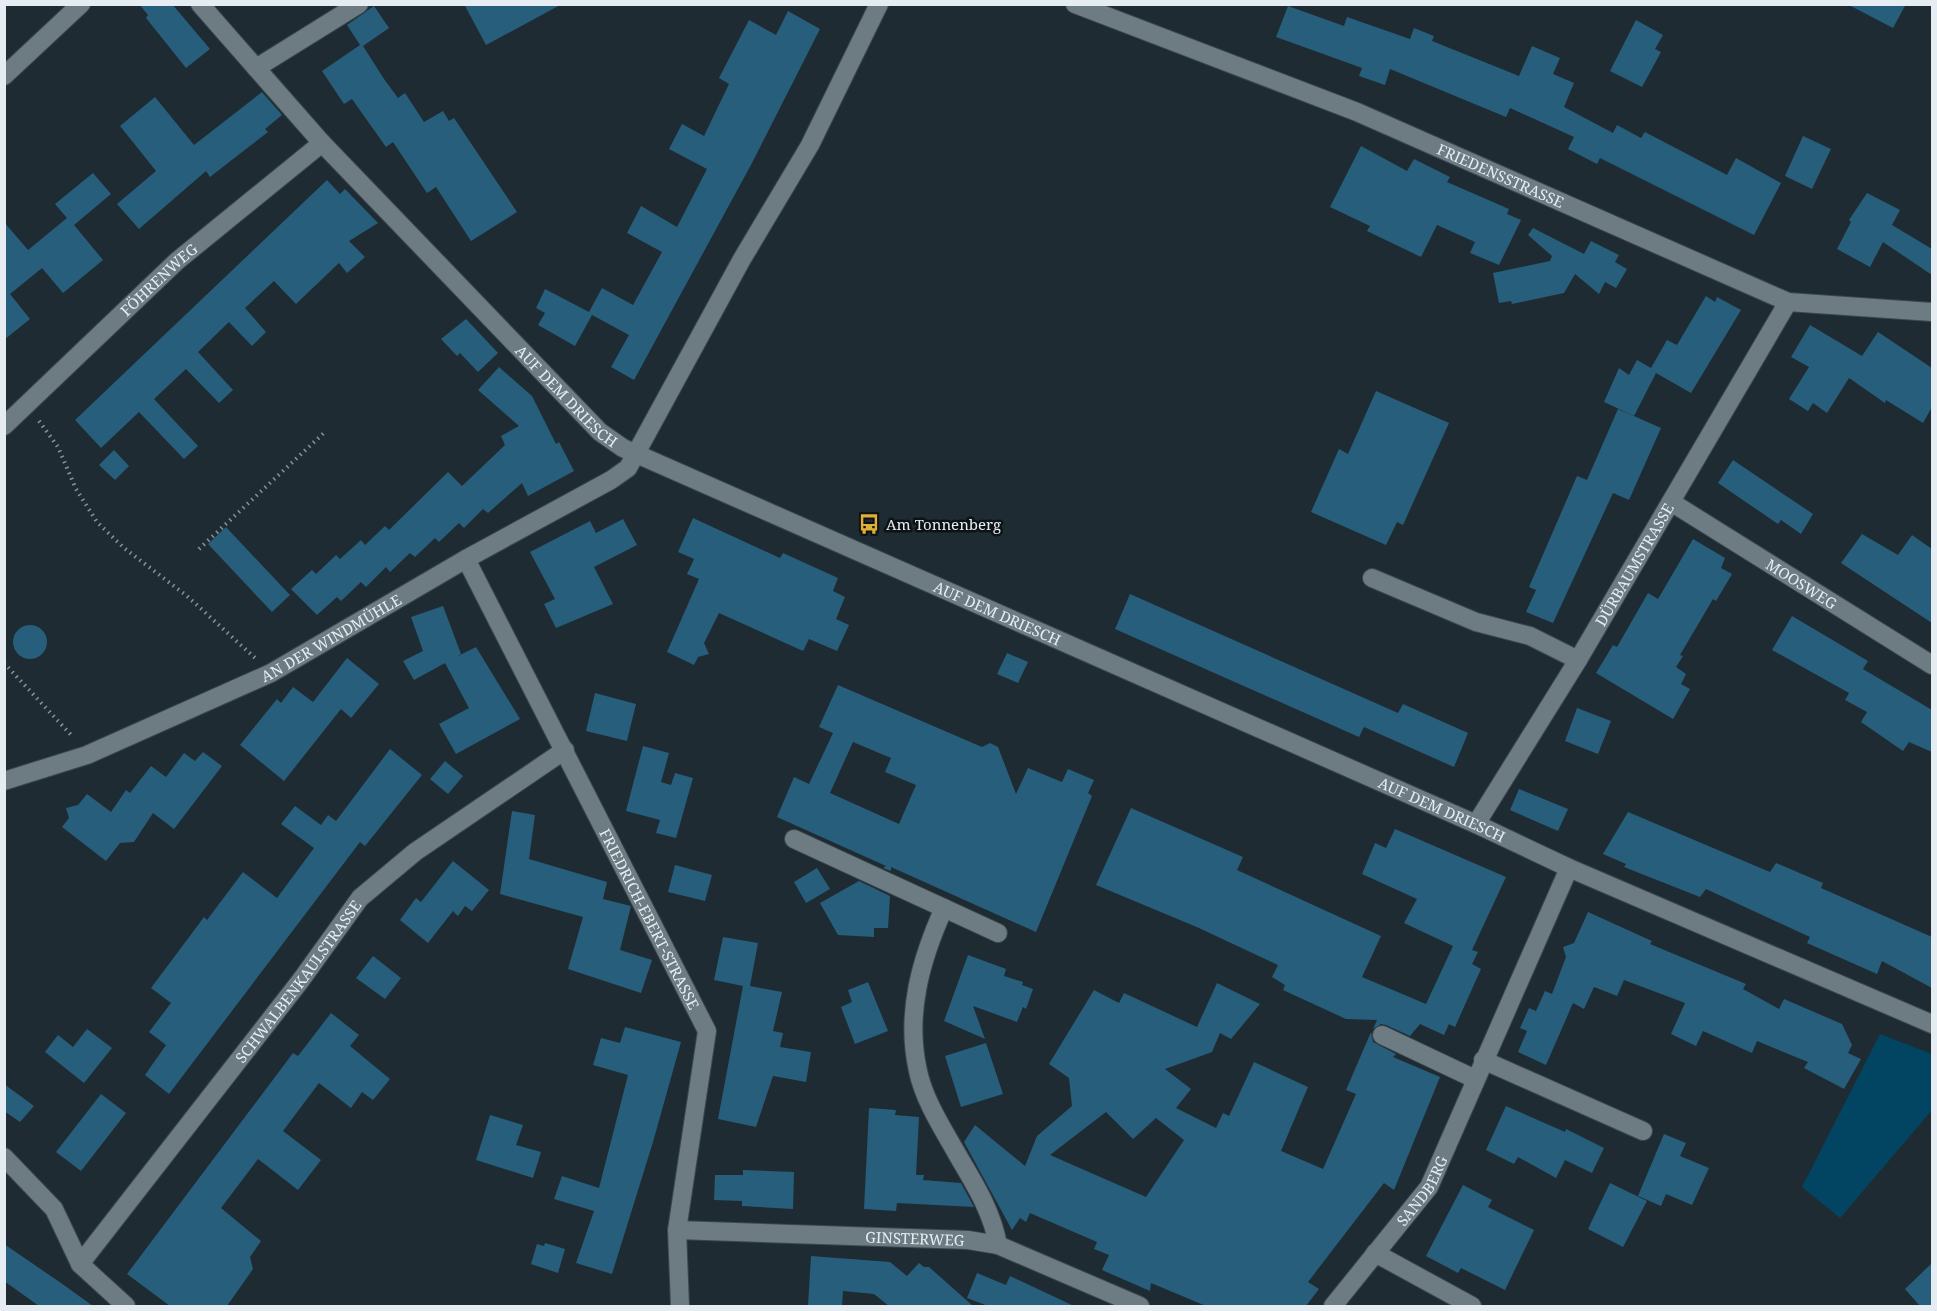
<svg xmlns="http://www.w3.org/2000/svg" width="1937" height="1311" font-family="'Noto Serif',serif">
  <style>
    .green { fill: #024562 }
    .building { fill: #275e7b; fill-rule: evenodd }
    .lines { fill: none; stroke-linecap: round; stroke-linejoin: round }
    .minor-casing { stroke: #3d474e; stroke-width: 20 }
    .path { stroke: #899298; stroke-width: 4; stroke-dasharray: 1.5 4.5; stroke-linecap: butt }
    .minor { stroke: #6d7b83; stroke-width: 18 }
    .labels { text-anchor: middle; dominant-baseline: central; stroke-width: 5; stroke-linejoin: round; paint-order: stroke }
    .street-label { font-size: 15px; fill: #e6edf2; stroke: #0d1216 }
    .poi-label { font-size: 15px; fill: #e6edf2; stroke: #0d1216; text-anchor: start }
  </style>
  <rect width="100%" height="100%" fill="#1f2b32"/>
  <polygon class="green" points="1880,1034 1932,1054 1932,1110 1840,1218 1802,1187"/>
  <g class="building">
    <polygon points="139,4 172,4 210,49 186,68 146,18 148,15"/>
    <polygon points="464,4 562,4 486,45"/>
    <polygon points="1847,4 1906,4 1893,28"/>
    <polygon points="374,6 389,28 363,46 384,79 398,98 405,93 424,122 443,111 449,121 454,118 517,212 471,241 436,187 427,193 393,142 386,147 352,99 344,104 322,71 360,45 347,25"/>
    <polygon points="1288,6 1344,26 1347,17 1410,39 1414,28 1434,36 1432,41 1519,76 1532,46 1560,58 1553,74 1574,83 1564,107 1613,133 1617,125 1641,138 1645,132 1727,175 1736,158 1781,183 1754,235 1600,158 1597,164 1568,149 1574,137 1510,108 1506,117 1390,69 1385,85 1359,76 1362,68 1276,37"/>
    <polygon points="788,11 820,29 752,163 634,380 611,367 629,335 592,315 575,346 538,325 545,313 536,308 545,289 589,312 602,288 633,305 662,252 627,233 641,206 677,227 707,169 669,149 682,124 704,136 729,84 719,78 749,20 776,35"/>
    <polygon points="1636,20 1663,35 1655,49 1661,52 1642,87 1610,71"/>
    <polygon points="262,92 282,115 265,129 268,132 210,177 206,171 139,229 117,204 156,171 120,126 155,97 194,145"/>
    <polygon points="1803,136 1831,149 1812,189 1785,176"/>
    <polygon points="1361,146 1407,171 1414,159 1450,177 1447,182 1509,209 1507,214 1521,220 1499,265 1470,253 1475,242 1437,225 1421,257 1367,231 1370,226 1330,207"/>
    <polygon points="93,173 111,194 74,225 103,260 63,293 42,268 10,294 30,319 4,340 4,222 28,250 67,218 55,204"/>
    <polygon points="327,180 340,194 345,189 378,223 349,241 365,257 347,273 339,263 296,304 274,281 245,308 266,332 252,346 229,322 198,352 233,390 219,403 186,369 154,399 198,446 184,459 139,412 101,448 75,420"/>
    <polygon points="1867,193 1900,210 1892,225 1932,249 1932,275 1883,242 1870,267 1837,249 1851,222 1849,220"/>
    <polygon points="1533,228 1584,254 1591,241 1619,255 1615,262 1627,269 1616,288 1605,282 1599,294 1575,274 1564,293 1512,304 1511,301 1499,303 1493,273 1550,261 1552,256 1528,235"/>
    <polygon points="1706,296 1715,302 1717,297 1741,310 1691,393 1656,373 1634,416 1604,402 1619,368 1629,375 1637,360 1651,368 1667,340 1677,345"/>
    <polygon points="466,319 498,353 478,372 460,353 457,356 441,339"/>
    <polygon points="1810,325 1862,356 1878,332 1932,368 1932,407 1923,423 1886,400 1885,403 1849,378 1827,413 1813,403 1808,411 1789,399 1809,367 1791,357"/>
    <polygon points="499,367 532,396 556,444 559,442 574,471 528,496 522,483 488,513 483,509 464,528 459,523 439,542 435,538 415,557 410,553 390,572 386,567 366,587 361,582 341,601 337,597 317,615 291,589 312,570 316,574 336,555 340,559 361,540 365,545 385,526 389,530 448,472 462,486 505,445 501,436 519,426 478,390"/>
    <polygon points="1376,391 1449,423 1403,525 1397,522 1386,545 1311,512 1339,449 1348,454"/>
    <polygon points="1618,409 1661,428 1629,500 1613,493 1553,623 1526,612 1536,590 1529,587 1577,476 1587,480"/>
    <polygon points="114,450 129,466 115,480 99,465"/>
    <polygon points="1733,460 1813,514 1801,534 1781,520 1778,524 1718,483"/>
    <polygon points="693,518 780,558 783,553 838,578 833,591 845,597 836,619 849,625 837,651 809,639 803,651 719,613 704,643 709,654 698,657 694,665 667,652 699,579 687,574 694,559 678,552"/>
    <polygon points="623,519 637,545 594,567 613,604 556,628 544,604 555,599 530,552 590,521 596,533"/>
    <polygon points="226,527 290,595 272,612 208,544"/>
    <polygon points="1862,534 1898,555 1912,535 1932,549 1932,623 1841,563"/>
    <polygon points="1693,539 1725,558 1721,568 1732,574 1716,601 1713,599 1680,655 1683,656 1676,667 1686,674 1681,684 1690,689 1673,719 1596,673 1613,645 1617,647 1648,593 1658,599"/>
    <polygon points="1130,594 1398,713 1403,704 1468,733 1454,767 1364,727 1359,737 1115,629"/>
    <polygon points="443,606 461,654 456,657 476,647 520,719 456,754 439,724 469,708 445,663 414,680 403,661 423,651 411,617"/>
    <polygon points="1792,616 1868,661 1863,669 1932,710 1932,752 1909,742 1903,751 1861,722 1867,712 1845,700 1849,693 1772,650"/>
    <circle cx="30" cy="642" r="17"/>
    <polygon points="1007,653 1028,662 1018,683 997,674"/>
    <polygon points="347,658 379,684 351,718 341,709 284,781 240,745 277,699 281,703 293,687 313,702"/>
    <path d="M838,685L982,747L990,743L998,747L1016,794L1028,768L1062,782L1068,769L1094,780L1088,793L1092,796L1036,932L891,867V871L883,868L886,866L777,817L794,777L809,784L833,733L819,727ZM853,742L891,758L885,772L916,785L899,824L830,793Z"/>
    <polygon points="595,693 636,704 627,741 586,731"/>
    <polygon points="1577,708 1611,721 1598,754 1565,741"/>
    <polygon points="643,746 669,753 661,782 671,785 675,773 693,778 676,838 656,833 660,820 626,811"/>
    <polygon points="390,749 422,775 365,846 360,842 169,1094 145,1075 166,1045 149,1032 171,1003 151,988 204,917 207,920 243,872 277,898 314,848 281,824 295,806 321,825 328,815 336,821"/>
    <polygon points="203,752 222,766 174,829 153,813 134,842 120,843 106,861 62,827 69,818 66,808 78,805 87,794 111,812 126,790 130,793 151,766 166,777 184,753 195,761"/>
    <polygon points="445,761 463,776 448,794 430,779"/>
    <polygon points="1519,789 1568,809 1558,831 1510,810"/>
    <polygon points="1131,808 1243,857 1237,870 1381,936 1362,977 1426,1004 1453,946 1404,923 1417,899 1362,874 1375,843 1386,848 1395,829 1506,877 1472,950 1478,952 1472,964 1481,969 1455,1027 1449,1024 1444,1035 1420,1024 1410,1036 1386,1025 1381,1024 1373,1029 1377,1020 1346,1019 1283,990 1285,985 1272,977 1278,965 1199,928 1096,885"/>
    <polygon points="512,811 535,815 529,859 607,882 603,899 631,906 620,950 652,960 641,993 568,969 583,917 500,894"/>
    <polygon points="1628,812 1770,872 1776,863 1823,883 1821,888 1932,937 1932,988 1882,961 1877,974 1807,943 1810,937 1706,889 1700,897 1624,867 1626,864 1603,854"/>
    <polygon points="453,861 489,890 472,911 465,906 458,916 453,911 428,943 400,920 416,898 421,902"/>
    <polygon points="675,865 712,875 705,901 668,892"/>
    <polygon points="817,868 830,889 806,903 794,882"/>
    <polygon points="859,881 890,896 888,928 874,928 874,937 838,935 820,903"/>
    <polygon points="1588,912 1652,941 1650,944 1746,984 1743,989 1779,1009 1784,999 1842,1024 1852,1045 1848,1053 1861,1059 1844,1089 1804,1068 1808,1062 1757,1041 1752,1053 1703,1031 1696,1046 1671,1034 1685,1003 1624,980 1617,996 1594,987 1584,1009 1573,1003 1546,1065 1518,1052 1527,1031 1520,1028 1529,1008 1536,1011 1545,991 1552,994 1566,957 1563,947 1574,943"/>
    <polygon points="723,937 758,943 750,986 782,992 773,1031 783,1033 780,1047 811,1052 806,1082 773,1076 756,1127 718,1119 743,986 714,980"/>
    <polygon points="968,955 1006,969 1004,976 1023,982 1022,985 1033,989 1026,1009 1023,1007 1017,1022 973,1006 985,1039 944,1021"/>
    <polygon points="373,956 401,978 385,999 356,978"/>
    <polygon points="868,982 888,1031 855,1044 841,1007 852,1002 848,990"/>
    <path d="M1217,983L1260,1004L1231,1039L1220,1033L1212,1052L1165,1069L1191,1089L1176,1108L1216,1128L1223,1113L1229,1116L1254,1062L1308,1087L1281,1151L1323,1169L1356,1094L1346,1090L1371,1032L1373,1042L1396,1054L1393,1057L1440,1077L1394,1190L1384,1183L1308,1282L1319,1289L1306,1306H1206L1151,1283L1150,1291L1102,1270L1109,1255L1094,1249L1097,1242L1030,1213L1026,1222L1020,1218L1012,1230L964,1142L975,1125L1025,1166L1037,1136L1072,1106L1069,1078L1049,1064L1094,990L1119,1003L1124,993L1197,1027ZM1106,1112L1133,1139L1156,1118L1184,1140L1146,1197L1050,1155Z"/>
    <polygon points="331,1013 359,1035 350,1046 390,1079 373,1100 362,1092 351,1108 319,1083 283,1131 321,1160 298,1190 258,1159 221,1208 261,1241 250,1257 253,1269 227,1306 170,1306 127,1274 293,1053 298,1056"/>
    <polygon points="625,1027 681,1042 653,1142 612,1274 576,1263 594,1211 554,1199 562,1176 599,1188 628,1075 593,1065 601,1038 620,1043"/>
    <polygon points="87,1029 112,1048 84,1083 45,1052 58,1035 73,1047"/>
    <polygon points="986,1043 1003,1094 961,1107 945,1056"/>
    <polygon points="4,1084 34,1106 20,1122 4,1111"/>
    <polygon points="101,1094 126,1113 81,1171 56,1152"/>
    <polygon points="1506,1106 1565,1132 1566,1129 1604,1148 1592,1173 1565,1160 1556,1178 1518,1157 1514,1164 1486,1150"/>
    <polygon points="869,1108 896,1110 895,1115 919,1117 916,1175 924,1175 923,1180 961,1183 974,1207 897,1203 896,1211 864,1209"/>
    <polygon points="490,1115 523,1125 516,1145 541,1152 533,1178 476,1160"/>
    <polygon points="1664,1134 1686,1143 1680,1156 1709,1168 1692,1205 1666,1194 1661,1206 1638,1196"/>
    <polygon points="743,1170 794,1172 793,1209 742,1206 742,1201 714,1200 715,1175 743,1175"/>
    <polygon points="1610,1183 1647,1201 1623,1247 1588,1229"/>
    <polygon points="1463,1185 1492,1200 1488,1207 1534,1230 1505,1290 1461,1268 1458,1273 1426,1256"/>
    <polygon points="545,1243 565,1249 558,1273 531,1264 537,1244 544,1246"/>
    <polygon points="4,1244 61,1283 93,1306 39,1306 4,1281"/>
    <polygon points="811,1256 890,1262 907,1276 919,1263 924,1267 929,1267 973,1306 889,1306 874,1294 843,1291 842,1306 808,1306"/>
    <polygon points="1932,1263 1932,1306 1920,1306 1905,1289"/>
    <polygon points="977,1273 1006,1285 1010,1276 1074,1306 988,1306 967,1298"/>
  </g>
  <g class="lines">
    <g class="minor-casing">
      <g id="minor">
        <path id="s1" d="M200,4L322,143L600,432L623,448L1476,824L1569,868L1932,1024"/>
        <path id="s2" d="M1075,4L1357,112L1788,302L1932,312"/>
        <polyline points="256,68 359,4"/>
        <polyline points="4,76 81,4"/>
        <path id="s3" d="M4,426L177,261L322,143"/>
        <path id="s4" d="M1671,502L1932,665"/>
        <path id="s5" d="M466,559L707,1031L677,1230L680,1306"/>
        <polyline points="1372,578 1476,622 1530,636 1578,660"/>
        <path id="s6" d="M4,781L87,755L271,673L466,559L611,480L628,468L742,259L810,145L879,4"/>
        <path id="s7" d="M1476,824L1578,660L1788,302"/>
        <polyline points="794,839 998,933"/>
        <path d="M944,908C921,959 905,1014 918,1071C924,1100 943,1129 957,1154C974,1183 992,1211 998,1245"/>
        <polyline points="1382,1035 1475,1079"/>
        <polyline points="1483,1060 1643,1131"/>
        <polyline points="4,1157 54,1209 80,1264 126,1306"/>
        <path id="s8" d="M677,1230L968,1240L998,1245L1140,1306"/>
        <polyline points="1375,1253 1472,1306"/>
        <path id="s9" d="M80,1264L301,980L360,898L415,852L565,750"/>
        <path id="s10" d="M1333,1306L1429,1187L1569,868"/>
      </g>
    </g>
    <g class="path">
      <polyline points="39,421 58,447 76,489 97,522 124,548 187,596 255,658"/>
      <polyline points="199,549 326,431"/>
      <polyline points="4,663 73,737"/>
    </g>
    <use href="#minor" class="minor"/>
  </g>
  <defs>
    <g id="bus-bare" transform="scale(1.62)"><path d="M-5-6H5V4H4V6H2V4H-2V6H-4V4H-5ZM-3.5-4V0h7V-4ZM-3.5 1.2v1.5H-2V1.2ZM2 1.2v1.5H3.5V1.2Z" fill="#e1af34" stroke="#0d1216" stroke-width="2.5" paint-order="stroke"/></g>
  </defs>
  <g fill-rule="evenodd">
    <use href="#bus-bare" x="869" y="524"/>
  </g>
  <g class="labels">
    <g class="street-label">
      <text stroke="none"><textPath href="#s2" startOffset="459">FRIEDENSSTRASSE</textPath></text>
      <text stroke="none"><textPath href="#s3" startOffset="213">FÖHRENWEG</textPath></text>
      <text stroke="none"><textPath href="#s1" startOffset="537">AUF DEM DRIESCH</textPath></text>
      <text stroke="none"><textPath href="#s7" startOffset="304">DÜRBAUMSTRASSE</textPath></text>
      <text stroke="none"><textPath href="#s4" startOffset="154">MOOSWEG</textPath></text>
      <text stroke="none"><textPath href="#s1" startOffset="1023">AUF DEM DRIESCH</textPath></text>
      <text stroke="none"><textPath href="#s6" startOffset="358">AN DER WINDMÜHLE</textPath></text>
      <text stroke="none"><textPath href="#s1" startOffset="1509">AUF DEM DRIESCH</textPath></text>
      <text stroke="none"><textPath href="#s5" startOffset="404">FRIEDRICH-EBERT-STRASSE</textPath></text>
      <text stroke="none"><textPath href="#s9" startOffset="357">SCHWALBENKAULSTRASSE</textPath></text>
      <text stroke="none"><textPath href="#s10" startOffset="146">SANDBERG</textPath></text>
      <text stroke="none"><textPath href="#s8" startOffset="238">GINSTERWEG</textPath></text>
    </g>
    <g class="poi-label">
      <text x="886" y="524">Am Tonnenberg</text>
    </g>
  </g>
  <rect width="1937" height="1311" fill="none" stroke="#e6edf2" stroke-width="12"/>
</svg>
